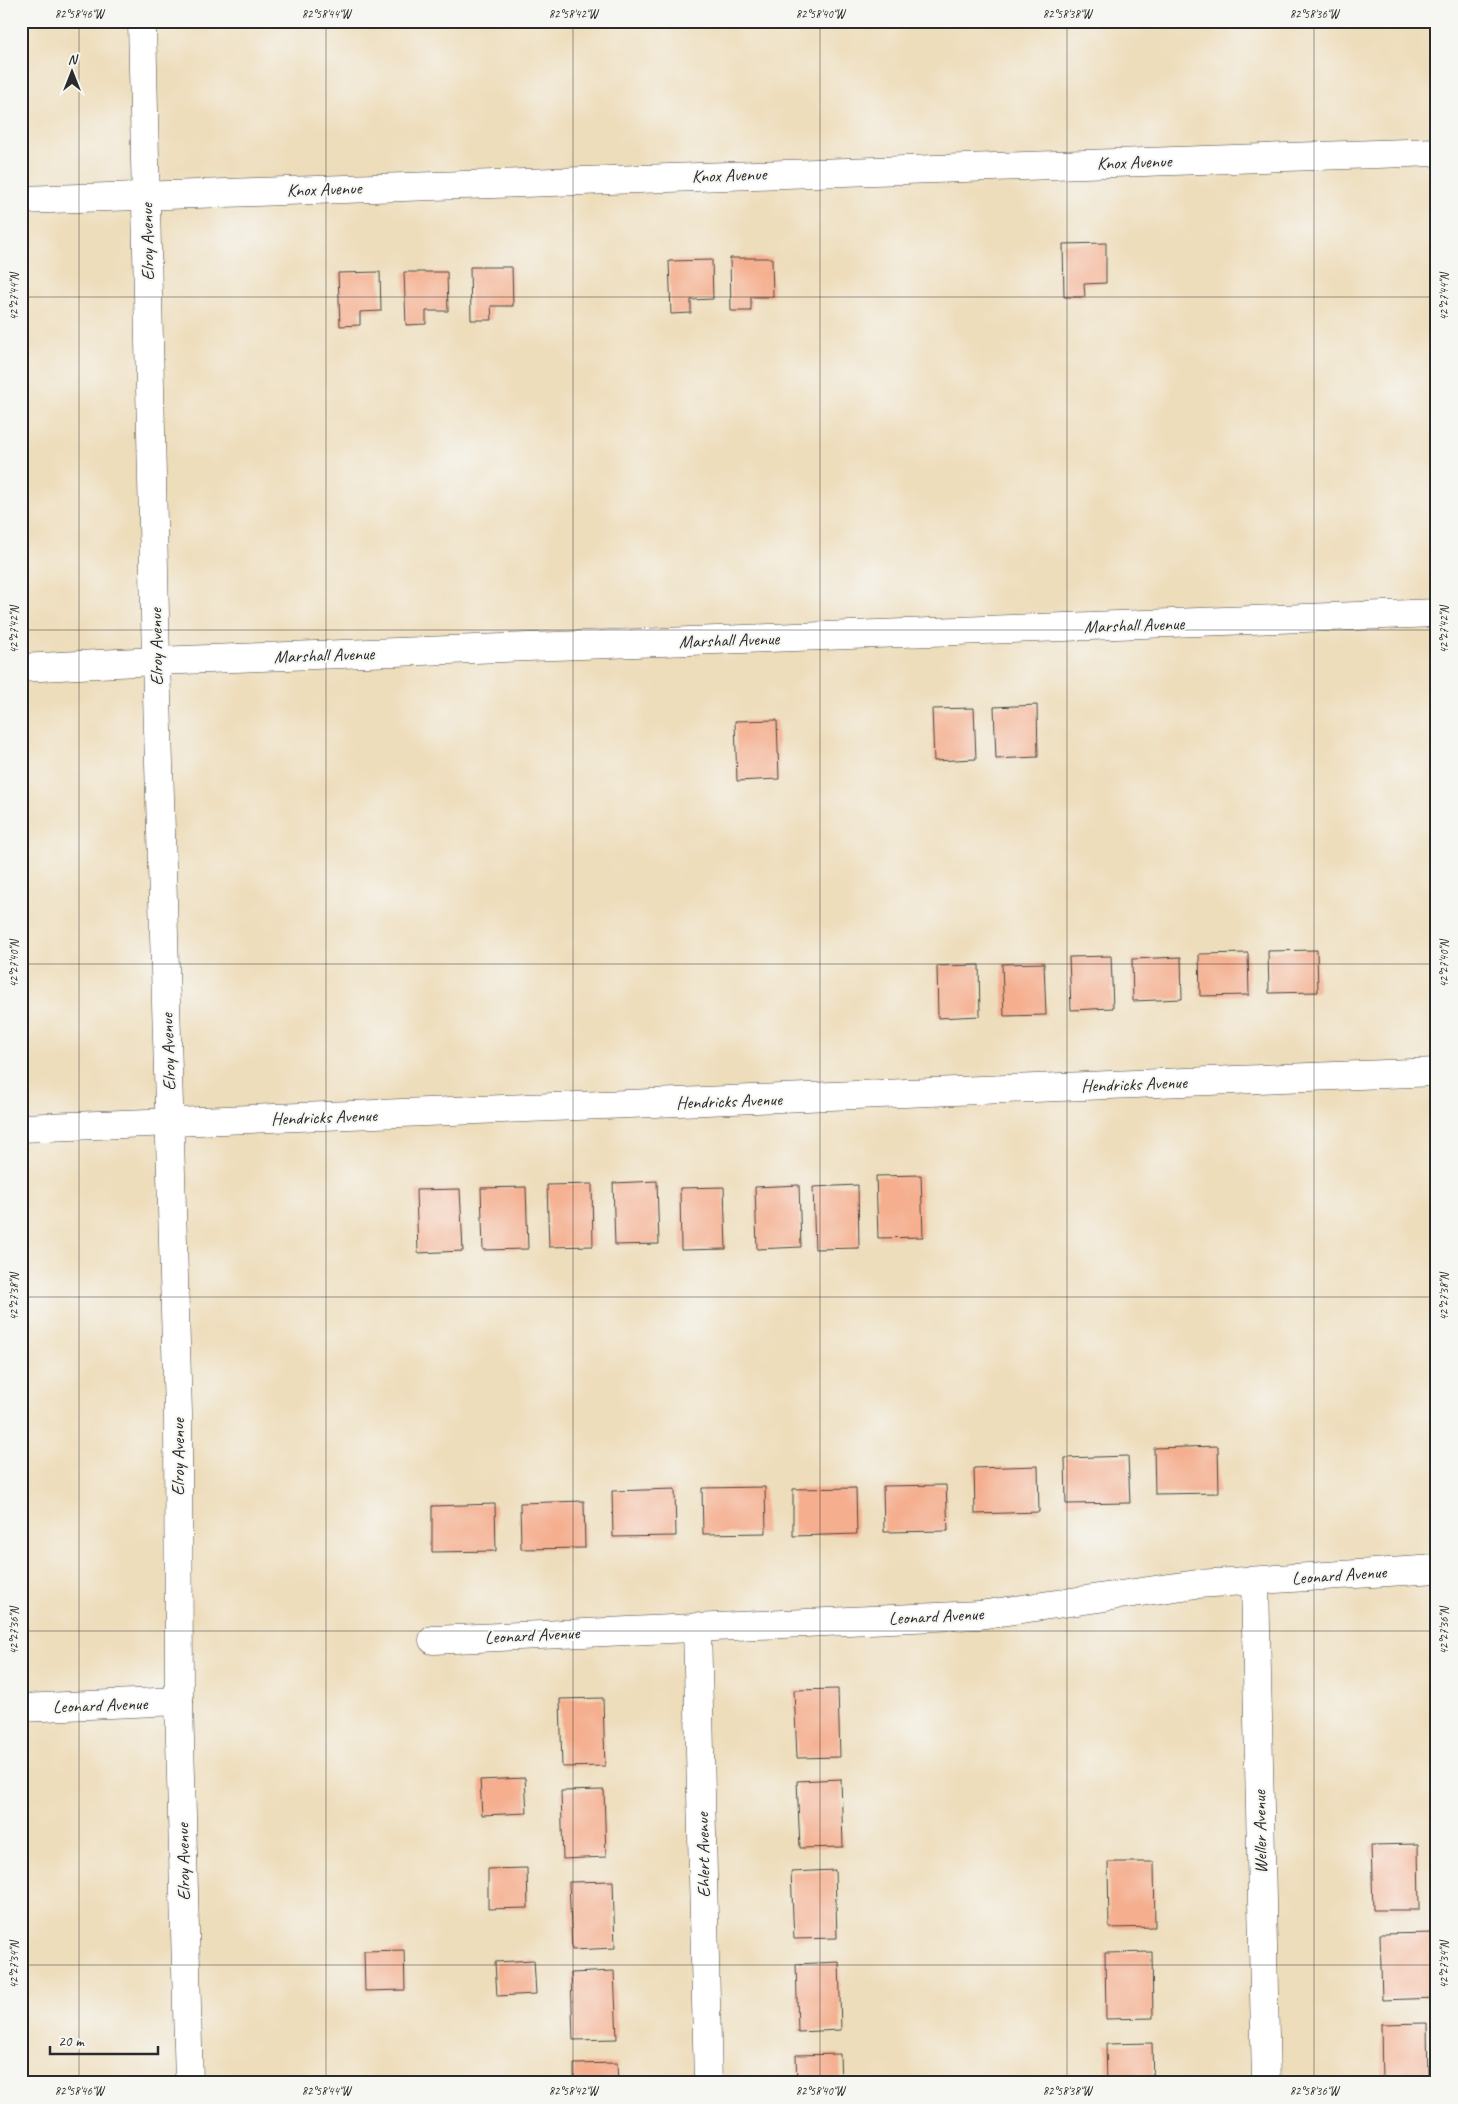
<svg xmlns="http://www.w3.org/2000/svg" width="1458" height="2104" font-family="Caveat,sans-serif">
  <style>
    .building { fill: #f5ae8e }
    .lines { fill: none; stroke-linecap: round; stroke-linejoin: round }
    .street-casing { stroke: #484641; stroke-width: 29 }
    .street { stroke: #fff; stroke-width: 28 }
    .ticks { fill: none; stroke: #2b2b2b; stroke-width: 1; stroke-opacity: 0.45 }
    .labels { text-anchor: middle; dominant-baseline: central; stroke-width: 4; stroke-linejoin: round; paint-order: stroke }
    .street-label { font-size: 18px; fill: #2b2b2b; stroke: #f6f6f2 }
    .neatline { fill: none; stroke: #2b2b2b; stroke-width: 2 }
    .ticks-label { font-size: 12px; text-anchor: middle; fill: #2b2b2b }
  </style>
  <rect width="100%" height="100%" fill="#f6f6f2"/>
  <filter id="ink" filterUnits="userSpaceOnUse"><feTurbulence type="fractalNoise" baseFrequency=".02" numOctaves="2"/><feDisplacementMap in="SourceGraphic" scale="10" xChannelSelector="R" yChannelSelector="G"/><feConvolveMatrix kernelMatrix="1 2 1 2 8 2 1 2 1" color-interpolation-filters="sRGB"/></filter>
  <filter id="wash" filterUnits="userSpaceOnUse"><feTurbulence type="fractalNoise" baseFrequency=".0096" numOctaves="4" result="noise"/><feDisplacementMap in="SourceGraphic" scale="20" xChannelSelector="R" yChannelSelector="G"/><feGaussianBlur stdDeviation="1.12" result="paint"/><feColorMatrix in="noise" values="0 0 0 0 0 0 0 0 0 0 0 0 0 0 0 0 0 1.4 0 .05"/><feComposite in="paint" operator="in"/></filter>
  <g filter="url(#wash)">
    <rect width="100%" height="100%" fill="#edb"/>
    <g id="blocks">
      <g class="building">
        <polygon points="1106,243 1106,283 1084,284 1085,297 1064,297 1063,244"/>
        <polygon points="730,258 772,258 773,297 751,297 751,311 731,311"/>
        <polygon points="712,260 713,299 691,300 691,313 671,314 669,261"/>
        <polygon points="470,267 512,267 513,306 491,306 492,320 471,320"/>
        <polygon points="380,272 381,311 360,312 360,325 340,326 338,273"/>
        <polygon points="404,272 447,272 448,311 426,311 426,324 406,325"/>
        <polygon points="1037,705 1038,757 996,759 994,707"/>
        <polygon points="974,708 976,759 934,761 932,709"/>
        <polygon points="777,720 779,779 737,781 735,721"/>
        <polygon points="1317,950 1318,992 1269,993 1268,951"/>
        <polygon points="1248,953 1249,995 1200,996 1199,954"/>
        <polygon points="1111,956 1113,1008 1071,1010 1069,957"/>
        <polygon points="1181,957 1182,999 1133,1001 1132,959"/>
        <polygon points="1044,963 1046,1015 1004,1016 1002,964"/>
        <polygon points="979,965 980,1016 938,1018 937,966"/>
        <polygon points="921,1175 923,1237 878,1238 876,1176"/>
        <polygon points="657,1181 659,1244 615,1245 613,1183"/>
        <polygon points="592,1184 593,1246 549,1247 547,1185"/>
        <polygon points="799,1185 801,1247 757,1249 755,1187"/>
        <polygon points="858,1185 859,1248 815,1249 813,1187"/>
        <polygon points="526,1187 528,1249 483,1250 481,1188"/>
        <polygon points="724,1187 726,1249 681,1250 680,1188"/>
        <polygon points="460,1189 463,1251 418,1253 416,1190"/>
        <polygon points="1218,1446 1219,1493 1155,1494 1154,1448"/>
        <polygon points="1128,1456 1130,1503 1066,1504 1065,1458"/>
        <polygon points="1038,1466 1039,1512 975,1514 974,1468"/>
        <polygon points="946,1485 948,1531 884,1532 883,1486"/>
        <polygon points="765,1487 766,1533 703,1534 702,1488"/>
        <polygon points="856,1488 857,1534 793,1536 793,1489"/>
        <polygon points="675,1489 676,1536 613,1537 612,1491"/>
        <polygon points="584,1501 585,1548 521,1549 520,1503"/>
        <polygon points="495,1504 496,1551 432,1552 432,1506"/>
        <polygon points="838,1689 840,1757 797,1758 794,1690"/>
        <polygon points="603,1698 605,1766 562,1767 560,1699"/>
        <polygon points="525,1778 527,1813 482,1815 480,1780"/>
        <polygon points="841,1779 843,1847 800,1848 797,1781"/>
        <polygon points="604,1790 606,1857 563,1859 561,1791"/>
        <polygon points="1418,1844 1419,1910 1373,1910 1371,1845"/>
        <polygon points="1108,1862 1154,1862 1155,1927 1109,1928"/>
        <polygon points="527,1868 528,1908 488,1909 488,1869"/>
        <polygon points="835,1870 837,1938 794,1939 791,1872"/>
        <polygon points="613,1881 615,1948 572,1950 569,1882"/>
        <polygon points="1437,1933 1437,1998 1382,2000 1380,1934"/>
        <polygon points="404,1950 405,1990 365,1991 364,1951"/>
        <polygon points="1152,1952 1153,2018 1106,2019 1105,1953"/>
        <polygon points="534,1960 536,1994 497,1996 495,1962"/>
        <polygon points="839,1962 841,2030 798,2032 796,1964"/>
        <polygon points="614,1971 617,2039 573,2040 571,1973"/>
        <polygon points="1427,2023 1428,2083 1382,2083 1381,2024"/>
        <polygon points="1152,2043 1153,2083 1107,2083 1106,2044"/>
        <polygon points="840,2054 841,2083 797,2083 796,2055"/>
        <polygon points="617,2063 618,2083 574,2083 574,2064"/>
      </g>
    </g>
  </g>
  <g filter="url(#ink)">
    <use href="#blocks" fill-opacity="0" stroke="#484641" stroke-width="1"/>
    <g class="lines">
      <g class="street-casing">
        <g id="street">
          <polyline points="142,21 156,661 178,1413 179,1701 189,2083"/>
          <polyline points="21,200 1437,152"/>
          <polyline points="21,668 156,661 1437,613"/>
          <polyline points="21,1128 1437,1072"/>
          <polyline points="1255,1581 1266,2083"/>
          <polyline points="697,1627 708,2083"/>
          <polyline points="433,1640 979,1615 1197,1584 1437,1569"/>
          <polyline points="21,1708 179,1701"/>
        </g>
      </g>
      <use href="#street" class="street"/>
    </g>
  </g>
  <path class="ticks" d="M79,21V2083M326,21V2083M573,21V2083M820,21V2083M1067,21V2083M1314,21V2083M21,297H1437M21,630H1437M21,964H1437M21,1297H1437M21,1631H1437M21,1965H1437"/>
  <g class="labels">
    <g class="street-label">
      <text transform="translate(1134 162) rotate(-2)">Knox Avenue</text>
      <text transform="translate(729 175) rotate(-2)">Knox Avenue</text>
      <text transform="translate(324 189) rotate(-2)">Knox Avenue</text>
      <text transform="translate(147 242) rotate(-91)">Elroy Avenue</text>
      <text transform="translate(1134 625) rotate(-2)">Marshall Avenue</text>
      <text transform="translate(729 640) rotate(-2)">Marshall Avenue</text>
      <text transform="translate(156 647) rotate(-91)">Elroy Avenue</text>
      <text transform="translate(324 655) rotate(-2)">Marshall Avenue</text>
      <text transform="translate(168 1052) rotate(-92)">Elroy Avenue</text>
      <text transform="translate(1134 1084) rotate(-2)">Hendricks Avenue</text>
      <text transform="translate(729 1101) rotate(-2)">Hendricks Avenue</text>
      <text transform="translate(324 1117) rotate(-2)">Hendricks Avenue</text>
      <text transform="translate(178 1457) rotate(-90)">Elroy Avenue</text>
      <text transform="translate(1339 1575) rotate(-4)">Leonard Avenue</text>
      <text transform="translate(936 1616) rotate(-3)">Leonard Avenue</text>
      <text transform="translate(532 1635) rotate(-3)">Leonard Avenue</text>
      <text transform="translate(100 1705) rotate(-2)">Leonard Avenue</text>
      <text transform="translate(1260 1832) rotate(-91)">Weller Avenue</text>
      <text transform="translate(703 1855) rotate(-91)">Ehlert Avenue</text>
      <text transform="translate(183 1862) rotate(-91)">Elroy Avenue</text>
    </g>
  </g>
  <rect width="1458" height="2104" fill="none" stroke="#f6f6f2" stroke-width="55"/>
  <g transform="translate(72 72)" stroke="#f6f6f2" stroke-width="4" paint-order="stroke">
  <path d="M0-4L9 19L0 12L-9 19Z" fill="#2b2b2b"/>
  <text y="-8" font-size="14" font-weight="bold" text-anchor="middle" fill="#2b2b2b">N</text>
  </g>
  <path d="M50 2046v8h108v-8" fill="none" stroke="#2b2b2b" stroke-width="2.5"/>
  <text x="58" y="2046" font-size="15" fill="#2b2b2b" stroke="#f6f6f2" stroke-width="4" paint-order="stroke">20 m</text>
  <rect x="28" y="28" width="1402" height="2048" class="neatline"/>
  <g class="ticks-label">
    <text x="79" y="18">82°58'46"W</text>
    <text x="326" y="18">82°58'44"W</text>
    <text x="573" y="18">82°58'42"W</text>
    <text x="820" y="18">82°58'40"W</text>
    <text x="1067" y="18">82°58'38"W</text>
    <text x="1314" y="18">82°58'36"W</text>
    <text transform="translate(14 297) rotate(-90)" y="4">42°27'44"N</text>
    <text transform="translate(1444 297) rotate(-90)" y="4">42°27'44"N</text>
    <text transform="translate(14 630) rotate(-90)" y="4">42°27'42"N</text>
    <text transform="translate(1444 630) rotate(-90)" y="4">42°27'42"N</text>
    <text transform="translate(14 964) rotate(-90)" y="4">42°27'40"N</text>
    <text transform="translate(1444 964) rotate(-90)" y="4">42°27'40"N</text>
    <text transform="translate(14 1297) rotate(-90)" y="4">42°27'38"N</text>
    <text transform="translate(1444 1297) rotate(-90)" y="4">42°27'38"N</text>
    <text transform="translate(14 1631) rotate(-90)" y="4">42°27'36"N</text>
    <text transform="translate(1444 1631) rotate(-90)" y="4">42°27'36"N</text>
    <text transform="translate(14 1965) rotate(-90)" y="4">42°27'34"N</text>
    <text transform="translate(1444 1965) rotate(-90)" y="4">42°27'34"N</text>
    <text x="79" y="2095">82°58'46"W</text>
    <text x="326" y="2095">82°58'44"W</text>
    <text x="573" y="2095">82°58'42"W</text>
    <text x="820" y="2095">82°58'40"W</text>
    <text x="1067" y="2095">82°58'38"W</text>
    <text x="1314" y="2095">82°58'36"W</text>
  </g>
</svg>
